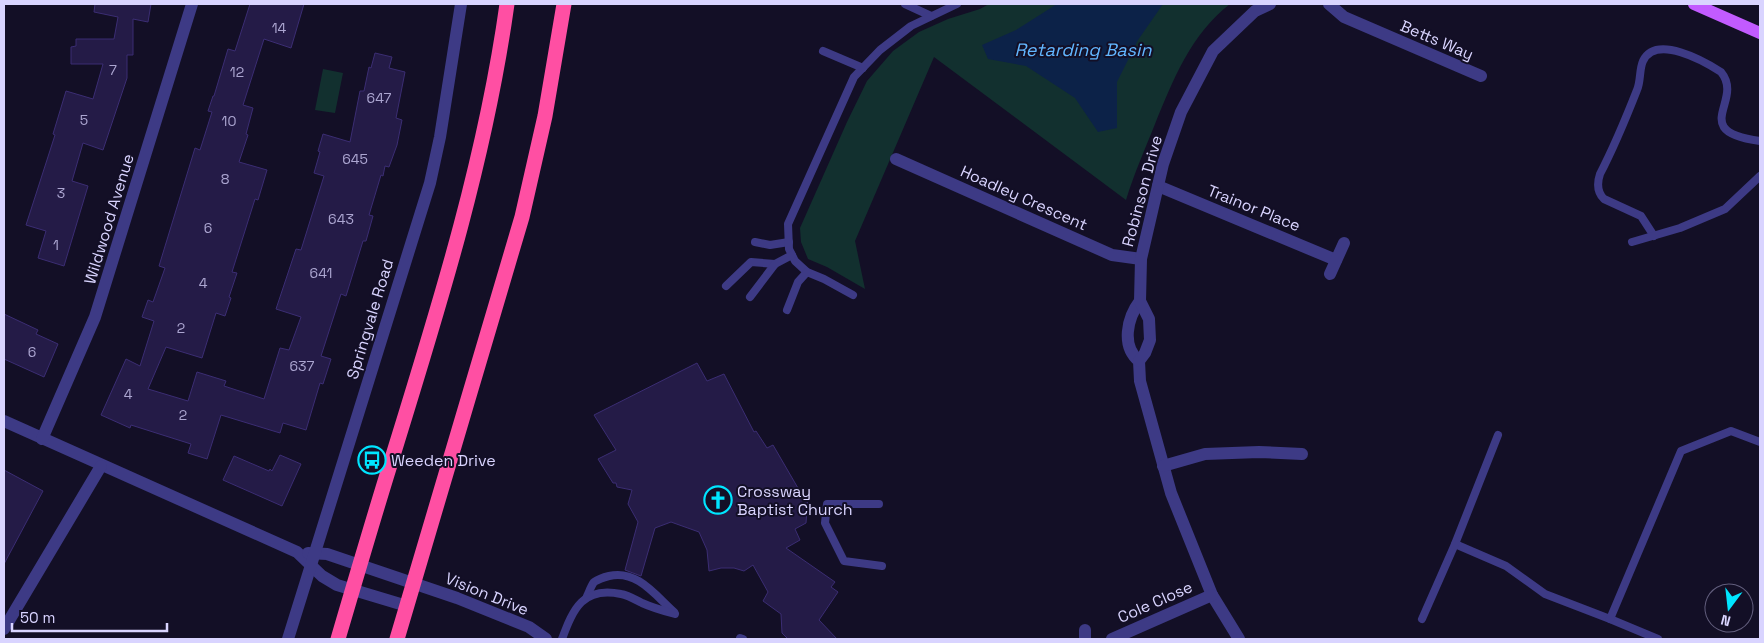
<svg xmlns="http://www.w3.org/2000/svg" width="1764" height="643" font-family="'Space Grotesk',sans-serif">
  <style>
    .grass { fill: #12302f }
    .water { fill: #0c2248 }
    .building { fill: #241b47; stroke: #3b2d73 }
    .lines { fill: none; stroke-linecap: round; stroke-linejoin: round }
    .lane { stroke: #3d3a85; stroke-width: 8 }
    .street { stroke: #3d3a85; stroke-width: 12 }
    .primary { stroke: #c25bff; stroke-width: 12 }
    .highway { stroke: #ff4fa3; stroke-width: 15 }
    .labels { text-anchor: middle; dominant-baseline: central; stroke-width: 4; stroke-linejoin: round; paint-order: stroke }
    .number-label { font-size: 14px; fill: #aca6d1 }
    .street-label { font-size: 16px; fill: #d9d4ff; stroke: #130f26 }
    .poi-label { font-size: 16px; fill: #d9d4ff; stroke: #130f26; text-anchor: start }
    .water-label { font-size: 18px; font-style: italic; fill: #62b6ff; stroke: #130f26 }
  </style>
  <rect width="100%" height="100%" fill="#130f26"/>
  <g class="grass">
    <path d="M989,4H1230C1191,34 1173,80 1155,124C1145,149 1134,174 1126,200L934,57L855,241L865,289L827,267L808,259L801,242L800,228L847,122L867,81L893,51L919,32L948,19L980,9Z"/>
    <polygon points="323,69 343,73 335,113 315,110"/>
  </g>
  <polygon class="water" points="1057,4 1163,4 1138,40 1117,82 1117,128 1098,132 1075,98 1026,66 988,59 982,45 1016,30"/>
  <g class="building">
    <polygon points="95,4 151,4 148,22 133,19 133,55 127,55 127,78 103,150 83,143 72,181 88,186 64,266 38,258 46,231 26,225 55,135 53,134 66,91 93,99 103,64 71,64 71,47 76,46 76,39 114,39 118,17 94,12"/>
    <polygon points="250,4 304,4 291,48 264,39 243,105 253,108 246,134 248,135 239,162 267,170 258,200 255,199 232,272 237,273 229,297 231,298 225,316 216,313 202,358 166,347 148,389 188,401 197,372 226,381 224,386 264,399 280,348 289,350 301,317 276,309 296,249 301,250 324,176 314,173 320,152 318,151 323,134 350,142 360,91 364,91 369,67 371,68 375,53 392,57 389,68 405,72 396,118 402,120 397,145 389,167 385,166 383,176 381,175 369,215 373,216 366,241 363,241 346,296 341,294 321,356 331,359 323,384 320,383 306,430 283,423 280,433 221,415 207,459 188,453 191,444 131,425 130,428 101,415 126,359 140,366 154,321 142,317 148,300 153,302 165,268 159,266 195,148 200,150 212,112 208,111 213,96 214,96 228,49 235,51"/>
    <polygon points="4,314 38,330 36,334 58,344 44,377 4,359"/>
    <polygon points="697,363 707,381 724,374 754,432 756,431 767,448 773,445 802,495 808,496 806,523 795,529 800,540 786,548 835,582 831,587 838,592 819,620 837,639 788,639 782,633 781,614 763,601 768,592 753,565 744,571 734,568 721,568 709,571 707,550 699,532 671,522 655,528 641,576 625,570 638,522 628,504 632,490 617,487 616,483 613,483 598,459 616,450 594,415"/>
    <polygon points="280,455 301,464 282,506 223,480 234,456 269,471 270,469 272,471"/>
    <polygon points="4,470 43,491 4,564"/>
  </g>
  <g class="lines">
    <g class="lane">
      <polyline points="905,4 931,16"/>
      <polyline points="823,51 863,68"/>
      <path d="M1654,236L1641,216L1604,199C1597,192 1597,183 1600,174C1614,147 1626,118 1637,90C1641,81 1639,70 1643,61C1656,34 1704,61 1721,72C1745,101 1687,131 1760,141"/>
      <polyline points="755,242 770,245 789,242"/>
      <polyline points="1632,242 1680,228 1725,209 1760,176"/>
      <polyline points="726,286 751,262 775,264"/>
      <polyline points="853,295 824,279 807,272 795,261 789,249 788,224 854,77 880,50 911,26 957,4"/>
      <polyline points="750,297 775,264 792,255"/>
      <polyline points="787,310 798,282 807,272"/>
      <polyline points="879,504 827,504 825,523 844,561 882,566"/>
      <polyline points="1455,544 1506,566 1545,594 1610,619 1658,639"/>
      <path d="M587,596C589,592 591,586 594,582C597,580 605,577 609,576C637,569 656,596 674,612"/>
      <polyline points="1422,619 1455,544 1498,435"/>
      <polyline points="1610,619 1681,451 1731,431 1760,442"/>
      <polyline points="740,638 743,639"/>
      <path d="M562,639C573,609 583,586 621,594C628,595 636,600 642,603C653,608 664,611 675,614"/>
    </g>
    <g class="street">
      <polyline points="1329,4 1344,17 1481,76"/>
      <polyline points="896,159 1112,255 1141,259"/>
      <polyline points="1158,186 1336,260"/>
      <polyline points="1330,274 1344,243"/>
      <path d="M1140,301C1127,318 1121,346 1139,361L1140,381L1171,493L1212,595L1239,639"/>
      <polyline points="1139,361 1145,353 1150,340 1149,319 1140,301 1141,259 1163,164 1181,112 1213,51 1255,11 1270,4"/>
      <polyline points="4,421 297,552 322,576 337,585 407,606"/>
      <polyline points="42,439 95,317 192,4"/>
      <polyline points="1163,466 1205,454 1259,452 1302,454"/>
      <polyline points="308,553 327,554 457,598 529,627 546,639"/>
      <polyline points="4,629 101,466"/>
      <polyline points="1085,630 1085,639"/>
      <polyline points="288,639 430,183 440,137 461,4"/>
      <polyline points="1112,639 1212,595"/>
    </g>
    <polyline class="primary" points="1694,4 1760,33"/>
    <g class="highway">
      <path d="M338,639C355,581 372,523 390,465C437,313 485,162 507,4"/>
      <polyline points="397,639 522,217 545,116 564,4"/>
    </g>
  </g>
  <defs>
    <g id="bus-ring" transform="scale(1.4375)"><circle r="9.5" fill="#130f26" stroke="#00e5ff" stroke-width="1.5"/><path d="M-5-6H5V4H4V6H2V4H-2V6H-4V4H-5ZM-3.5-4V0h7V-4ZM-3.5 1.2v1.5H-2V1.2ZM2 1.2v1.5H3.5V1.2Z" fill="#00e5ff"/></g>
    <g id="church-ring" transform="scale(1.4375)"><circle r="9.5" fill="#130f26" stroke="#00e5ff" stroke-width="1.5"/><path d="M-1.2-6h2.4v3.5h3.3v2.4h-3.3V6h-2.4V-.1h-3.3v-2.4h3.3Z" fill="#00e5ff"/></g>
  </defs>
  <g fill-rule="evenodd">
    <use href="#bus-ring" x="372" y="460"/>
    <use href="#church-ring" x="718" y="500"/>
  </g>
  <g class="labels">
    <g class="number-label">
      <text x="279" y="28">14</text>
      <text x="113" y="70">7</text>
      <text x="237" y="72">12</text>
      <text x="379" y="98">647</text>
      <text x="84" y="120">5</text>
      <text x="229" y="121">10</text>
      <text x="355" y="159">645</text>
      <text x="225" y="179">8</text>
      <text x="61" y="193">3</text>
      <text x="341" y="219">643</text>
      <text x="208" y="228">6</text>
      <text x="56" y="245">1</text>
      <text x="321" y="273">641</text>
      <text x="203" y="283">4</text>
      <text x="181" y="328">2</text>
      <text x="32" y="352">6</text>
      <text x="302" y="366">637</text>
      <text x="128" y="394">4</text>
      <text x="183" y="415">2</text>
    </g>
    <g class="street-label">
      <text transform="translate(1437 40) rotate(23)">Betts Way</text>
      <text transform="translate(1142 191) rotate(-75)">Robinson Drive</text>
      <text transform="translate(1024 198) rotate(24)">Hoadley Crescent</text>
      <text transform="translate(1254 208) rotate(22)">Trainor Place</text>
      <text transform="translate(109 219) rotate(-73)">Wildwood Avenue</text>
      <text transform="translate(370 319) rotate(-73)">Springvale Road</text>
      <text transform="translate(487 594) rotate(22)">Vision Drive</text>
      <text transform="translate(1155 602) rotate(-24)">Cole Close</text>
    </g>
    <g class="poi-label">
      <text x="391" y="460">Weeden Drive</text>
      <text x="737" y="491">Crossway<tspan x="737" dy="18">Baptist Church</tspan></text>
    </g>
    <g class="water-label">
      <text x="1083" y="49">Retarding Basin</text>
    </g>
  </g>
  <rect width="1764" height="643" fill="none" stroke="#d9d4ff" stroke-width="10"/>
  <g transform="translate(1729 608) rotate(195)"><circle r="24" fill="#130f26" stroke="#625e7d"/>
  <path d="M0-4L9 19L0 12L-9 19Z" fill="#00e5ff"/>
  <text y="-8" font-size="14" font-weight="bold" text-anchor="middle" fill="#d9d4ff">N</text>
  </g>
  <path d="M12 623v8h155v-8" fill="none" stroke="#d9d4ff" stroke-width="2.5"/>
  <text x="20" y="623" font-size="15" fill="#d9d4ff" stroke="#130f26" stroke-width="4" paint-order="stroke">50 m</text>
</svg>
